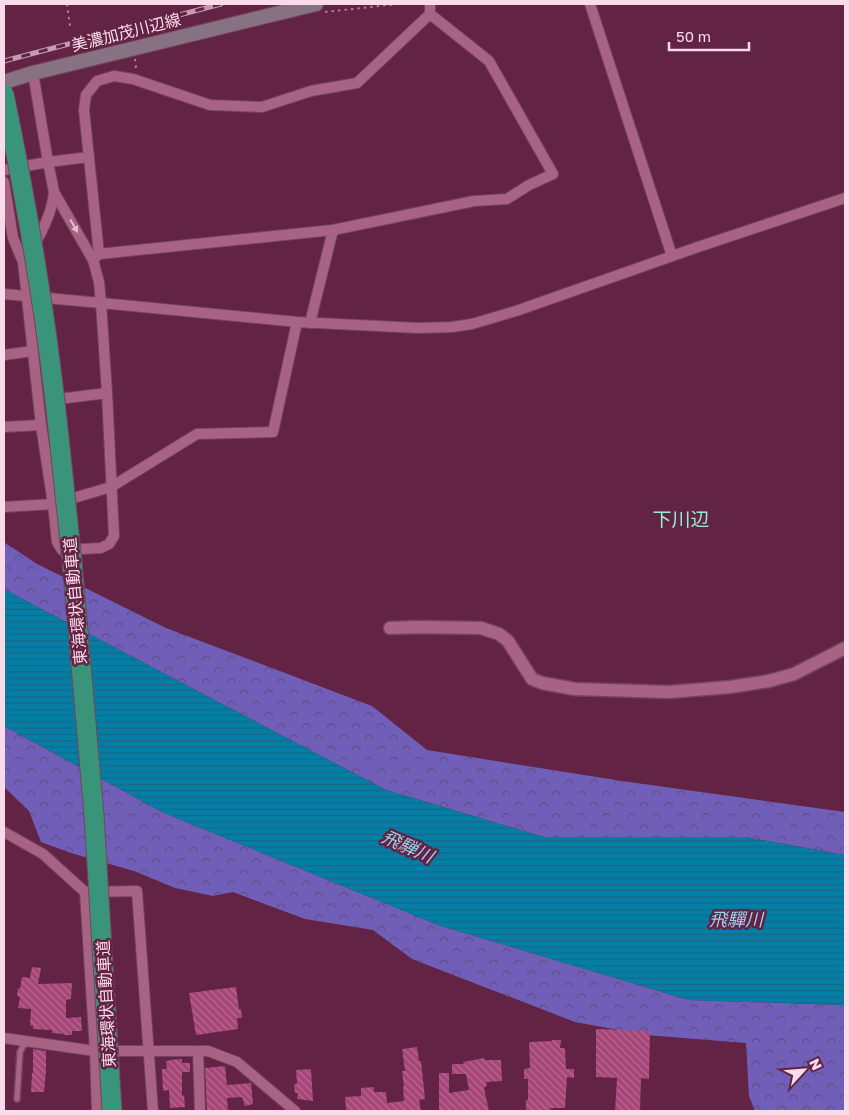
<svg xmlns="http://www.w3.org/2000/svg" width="849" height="1115" font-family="'Golos Text','Noto Sans JP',sans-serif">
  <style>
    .forest { fill: url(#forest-crowns) }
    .water { fill: url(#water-rules) }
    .building { fill: url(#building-back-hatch) }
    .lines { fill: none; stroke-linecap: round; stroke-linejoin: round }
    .service-casing { stroke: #77425f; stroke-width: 8 }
    .minor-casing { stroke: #77425f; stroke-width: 12 }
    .tertiary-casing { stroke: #77425f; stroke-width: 15 }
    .secondary-casing { stroke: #77425f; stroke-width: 16 }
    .motorway-casing { stroke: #77425f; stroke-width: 21 }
    .path { stroke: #ad7d95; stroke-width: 2; stroke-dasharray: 2.5 4; stroke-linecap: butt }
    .service { stroke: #a86384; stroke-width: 5 }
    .minor { stroke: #a86384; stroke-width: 10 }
    .tertiary { stroke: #a86384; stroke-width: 12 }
    .secondary { stroke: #877281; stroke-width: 14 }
    .motorway { stroke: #399479; stroke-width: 19 }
    .rail-casing { stroke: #c69bb0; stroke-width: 5 }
    .rail { stroke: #622344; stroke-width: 3; stroke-dasharray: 9; stroke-linecap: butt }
    .motorway-bridge-casing { stroke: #77425f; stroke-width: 21; stroke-linecap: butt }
    .motorway-bridge { stroke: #399479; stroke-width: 19 }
    .oneway { fill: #e6bdd0 }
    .labels { text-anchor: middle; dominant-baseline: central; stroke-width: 5; stroke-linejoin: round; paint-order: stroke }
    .street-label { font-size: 16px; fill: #fbdbe9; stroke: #622344 }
    .water-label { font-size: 18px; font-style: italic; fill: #9cd2ee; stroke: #622344 }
    .quarter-label { font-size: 19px; fill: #90edce; stroke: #622344 }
  </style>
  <defs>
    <pattern id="forest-crowns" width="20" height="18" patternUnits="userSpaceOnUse" patternTransform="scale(1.25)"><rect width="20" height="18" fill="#715eb9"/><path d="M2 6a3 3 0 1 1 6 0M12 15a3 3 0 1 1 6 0" fill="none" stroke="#5e5080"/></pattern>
    <pattern id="water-rules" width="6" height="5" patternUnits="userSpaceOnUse" patternTransform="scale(1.25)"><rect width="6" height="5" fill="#027ea7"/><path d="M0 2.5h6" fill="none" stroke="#1f6680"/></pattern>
    <pattern id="building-back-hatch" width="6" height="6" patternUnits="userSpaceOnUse" patternTransform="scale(1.25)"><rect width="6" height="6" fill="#a64678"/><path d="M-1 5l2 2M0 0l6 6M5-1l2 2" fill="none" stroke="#b86992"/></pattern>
  </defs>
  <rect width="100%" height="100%" fill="#622344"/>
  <g class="forest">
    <polygon points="4,542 37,564 166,628 372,706 427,750 622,781 845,812 845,855 745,837 544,837 386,790 13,594 4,589"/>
    <polygon points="4,726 162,812 438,925 689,1000 845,1005 845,1111 755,1111 749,1096 746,1043 646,1035 575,1022 412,959 373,930 305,919 233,892 213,896 175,888 134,871 71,853 41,842 29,811 4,787"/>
  </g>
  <polygon class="water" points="4,589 13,594 386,790 544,837 745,837 845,855 845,1005 689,1000 438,925 162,812 4,726"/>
  <g class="building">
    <polygon points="32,967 41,968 38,984 72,983 71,999 66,1000 66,1018 81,1017 82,1031 72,1031 72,1035 64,1035 64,1034 52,1033 52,1030 33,1029 33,1026 30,1025 31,1009 18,1008 20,997 17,996 18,988 20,989 22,977 30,978"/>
    <polygon points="236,987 239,1009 241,1009 242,1018 237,1018 238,1029 196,1035 189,993"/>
    <polygon points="596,1029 650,1031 649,1079 641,1078 640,1111 615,1111 617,1078 596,1077"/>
    <polygon points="552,1040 561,1040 560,1048 565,1048 566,1069 574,1069 574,1078 567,1077 565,1108 550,1108 551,1111 526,1111 526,1100 528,1100 528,1079 524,1079 524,1069 530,1068 529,1042 552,1041"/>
    <polygon points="417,1047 419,1061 421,1061 425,1099 419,1100 421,1111 346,1111 345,1097 361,1096 361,1088 374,1087 374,1092 386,1092 387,1103 404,1101 403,1087 404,1087 402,1071 405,1071 402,1049"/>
    <polygon points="33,1049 46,1051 46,1071 44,1092 31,1092 32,1073 33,1073"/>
    <polygon points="484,1058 485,1060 501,1060 502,1081 486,1082 487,1085 484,1088 489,1111 439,1111 439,1073 449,1073 449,1093 469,1090 466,1074 452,1074 452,1064 464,1064 463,1062"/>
    <polygon points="182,1059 182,1063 190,1063 190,1072 182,1072 182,1096 184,1095 185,1107 170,1108 169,1090 163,1091 162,1069 167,1069 166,1061 169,1061 169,1060"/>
    <polygon points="225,1066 227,1085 251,1083 253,1104 245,1106 242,1097 227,1098 228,1111 207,1111 205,1068"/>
    <polygon points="311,1069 313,1101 297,1099 298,1093 295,1093 294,1084 297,1084 296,1070"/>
  </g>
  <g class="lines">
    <g class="service-casing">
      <polyline id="service" points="17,1099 20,1052 26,1041"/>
    </g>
    <g class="minor-casing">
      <g id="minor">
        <polyline points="590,4 672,256"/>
        <polyline points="4,170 48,162 89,157"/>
        <polyline points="4,182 13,238 23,262 41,425 53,504 57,542 62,550 101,548 109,544 114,536 107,393 101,303 297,322 418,328 452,327 472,324 516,311 698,247 845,198"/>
        <path d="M33,247C44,229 52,212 54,192"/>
        <polyline points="99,254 333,230 474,201 507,199 529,185 553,174 489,61 430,14"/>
        <polyline points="93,260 99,254 84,110 86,95 97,81 114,76 133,79 210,105 262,107 311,91 357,83 430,14 430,4"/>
        <polyline points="4,294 101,303 99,282 93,260 54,192 48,162 33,73"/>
        <polyline points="310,323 333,230"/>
        <polyline points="4,355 33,351"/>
        <polyline points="51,400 107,393"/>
        <polyline points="4,427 41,425"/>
        <polyline points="4,507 53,504 111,487 197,434 273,432 297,322"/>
        <polyline points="4,832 43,854 85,892"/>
        <polyline points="4,1038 95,1051 208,1051 237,1062 295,1111"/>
        <polyline points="198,1051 200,1111"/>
        <polyline points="97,1111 95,1051 85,892 137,891 153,1111"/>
      </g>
    </g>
    <g class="tertiary-casing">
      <polyline id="tertiary" points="390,628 417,627 481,628 499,634 508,641 532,679 542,683 575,689 669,692 730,687 769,681 794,674 845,648"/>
    </g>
    <g class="secondary-casing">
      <polyline id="secondary" points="4,82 33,73 316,4"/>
    </g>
    <g class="motorway-casing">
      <polyline id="motorway" points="72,561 94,815"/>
    </g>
    <g class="path">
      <polyline points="67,4 70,26"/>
      <polyline points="325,12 398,4"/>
      <polyline points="135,59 136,66 135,69"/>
    </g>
    <use href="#service" class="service"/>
    <use href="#minor" class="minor"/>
    <use href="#tertiary" class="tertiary"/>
    <use href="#secondary" class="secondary"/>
    <use href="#motorway" class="motorway"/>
    <g class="rail-casing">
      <polyline id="rail" points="4,61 221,4"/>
    </g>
    <use href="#rail" class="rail"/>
    <g class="motorway-bridge-casing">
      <g id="motorway-bridge">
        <path d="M4,94C17,157 29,221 39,285C54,376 62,469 72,561"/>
        <polyline points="94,815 112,1111"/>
      </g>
    </g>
    <use href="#motorway-bridge" class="motorway-bridge"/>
  </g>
  <defs><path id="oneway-solid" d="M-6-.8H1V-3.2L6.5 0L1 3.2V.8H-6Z" transform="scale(1.25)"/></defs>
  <use class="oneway" href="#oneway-solid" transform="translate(74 226) rotate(60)"/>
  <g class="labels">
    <g class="street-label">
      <text transform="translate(126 32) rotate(-14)">美濃加茂川辺線</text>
      <text transform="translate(75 601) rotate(-95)">東海環状自動車道</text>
      <text transform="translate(106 1004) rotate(-93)">東海環状自動車道</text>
    </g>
    <g class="water-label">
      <text transform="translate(408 846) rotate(24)">飛騨川</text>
      <text x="736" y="919">飛驒川</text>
    </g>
    <g class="quarter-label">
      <text x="681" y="518">下川辺</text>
    </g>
  </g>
  <rect width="849" height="1115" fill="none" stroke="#fbdbe9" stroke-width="10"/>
  <g transform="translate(804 1070) rotate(64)" stroke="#622344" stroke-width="4" paint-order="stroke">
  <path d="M0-4L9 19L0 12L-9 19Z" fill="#fbdbe9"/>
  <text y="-8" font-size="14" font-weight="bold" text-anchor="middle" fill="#fbdbe9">N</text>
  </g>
  <path d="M669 42v8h80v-8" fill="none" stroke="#fbdbe9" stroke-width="2.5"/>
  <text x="676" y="42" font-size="15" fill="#fbdbe9" stroke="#622344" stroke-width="4" paint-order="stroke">50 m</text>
</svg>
